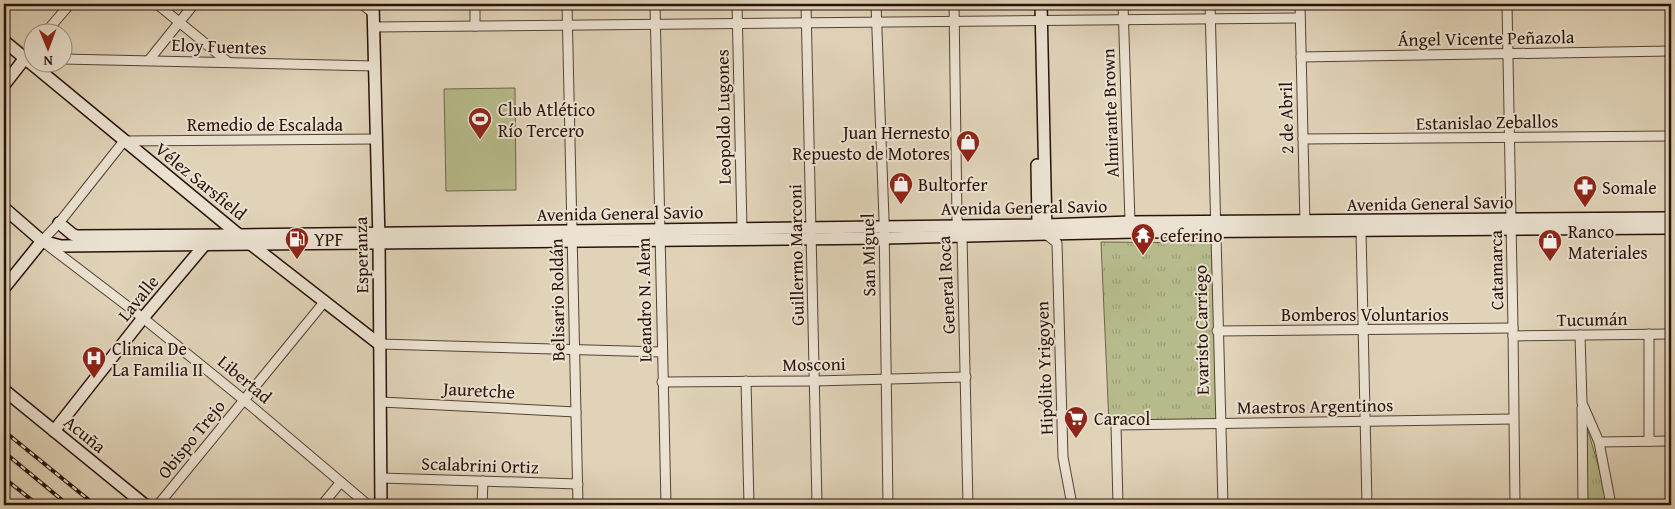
<svg xmlns="http://www.w3.org/2000/svg" width="1675" height="509" font-family="'Gentium Book Plus',serif">
  <style>
    .grass { fill: #b7bb8b; stroke: #70664a }
    .park { fill: url(#park-tufts); stroke: #70664a }
    .lines { fill: none; stroke-linecap: round; stroke-linejoin: round }
    .street-casing { stroke: #574236; stroke-width: 11 }
    .secondary-casing { stroke: #29120a; stroke-width: 14 }
    .street { stroke: #ebe2d1; stroke-width: 9 }
    .secondary { stroke: #ebe2d1; stroke-width: 11 }
    .rail-casing { stroke: #29120a; stroke-width: 4 }
    .rail { stroke: #ebe2d1; stroke-width: 2; stroke-dasharray: 5.5; stroke-linecap: butt }
    .labels { text-anchor: middle; dominant-baseline: central; stroke-width: 4; stroke-linejoin: round; paint-order: stroke }
    .street-label { font-size: 18px; fill: #29120a; stroke: #ebe2d1 }
    .poi-label { font-size: 18px; fill: #29120a; stroke: #ebe2d1; text-anchor: start }
  </style>
  <defs>
    <pattern id="park-tufts" width="24" height="20" patternUnits="userSpaceOnUse" patternTransform="scale(1.25)"><rect width="24" height="20" fill="#b7bb8b"/><path d="M3 7l-1-3M5 7V3M7 7l1-3M15 17l-1-3M17 17v-4M19 17l1-3" fill="none" stroke="#9da077"/></pattern>
  </defs>
  <rect width="100%" height="100%" fill="#e0d3b8"/>
  <filter id="stains"><feTurbulence type="fractalNoise" baseFrequency=".004" numOctaves="4"/><feColorMatrix values="0 0 0 0 .2 0 0 0 0 .09 0 0 0 0 .02 0 0 0 .5 -.17"/></filter>
  <radialGradient id="worn" r=".72"><stop offset=".6" stop-color="#630" stop-opacity="0"/><stop offset="1" stop-color="#630" stop-opacity=".3"/></radialGradient>
  <polygon class="grass" points="515,88 516,190 446,191 444,89"/>
  <g class="park">
    <polygon points="1101,242 1215,243 1219,423 1109,424"/>
    <polygon points="1586,424 1601,475 1607,504 1585,504"/>
  </g>
  <g class="lines">
    <g class="street-casing">
      <g id="street">
        <polyline points="157,4 228,62"/>
        <polyline points="362,4 373,13"/>
        <polyline points="475,4 475,26"/>
        <polyline points="567,4 578,505"/>
        <polyline points="655,4 666,505"/>
        <polyline points="737,4 742,229"/>
        <polyline points="806,4 817,505"/>
        <polyline points="876,4 884,219 888,505"/>
        <polyline points="954,4 957,219 962,237 968,505"/>
        <polyline points="1123,4 1130,222"/>
        <polyline points="1210,4 1223,505"/>
        <polyline points="1300,4 1305,226"/>
        <polyline points="1507,4 1513,328 1515,505"/>
        <polyline points="374,27 1300,18"/>
        <polyline points="46,32 70,4"/>
        <polyline points="1301,57 1671,51"/>
        <polyline points="25,58 32,50"/>
        <polyline points="62,59 375,66"/>
        <polyline points="149,60 194,4"/>
        <polyline points="1303,139 1671,136"/>
        <polyline points="1361,231 1367,505"/>
        <polyline points="1047,235 1057,243 1063,457 1072,505"/>
        <polyline points="1217,331 1513,328"/>
        <polyline points="1649,334 1649,441"/>
        <polyline points="1580,335 1582,403 1599,442 1611,505"/>
        <polyline points="1513,336 1671,334"/>
        <polyline points="379,344 662,352"/>
        <polyline points="746,381 749,505"/>
        <polyline points="662,382 815,381 966,377"/>
        <polyline points="381,402 576,412"/>
        <polyline points="1582,408 1583,505"/>
        <polyline points="1599,442 1671,441"/>
        <polyline points="381,478 578,484"/>
        <polyline points="158,505 325,301"/>
        <polyline points="322,505 340,483"/>
        <polyline points="368,505 244,400 143,318 42,241 59,223 124,141 376,139"/>
        <polyline points="482,505 483,481"/>
        <polyline points="1118,505 1116,425 1513,419"/>
      </g>
    </g>
    <g class="secondary-casing">
      <g id="secondary">
        <polyline points="373,4 379,241 381,505"/>
        <polyline points="1041,4 1046,232"/>
        <polyline points="4,41 239,235 379,344"/>
        <polyline points="4,85 25,58"/>
        <polyline points="1037,165 1038,224"/>
        <polyline points="4,208 42,241 61,246 884,238 1135,232 1671,228"/>
        <polyline points="59,223 72,234 76,236 239,235 1046,225 1130,222 1671,218"/>
        <polyline points="4,288 42,241"/>
        <polyline points="4,390 145,505"/>
        <polyline points="54,431 143,318 207,242"/>
      </g>
    </g>
    <use href="#street" class="street"/>
    <use href="#secondary" class="secondary"/>
    <g class="rail-casing">
      <g id="rail">
        <polyline points="4,431 95,505"/>
        <polyline points="4,452 68,505"/>
        <polyline points="4,478 38,505"/>
      </g>
    </g>
    <use href="#rail" class="rail"/>
  </g>
  <defs>
    <g id="stadium-pin" transform="scale(1.25)"><path d="M0 17L-7.5 6A9.5 9.5 0 1 1 7.5 6Z" fill="#8f2418" stroke="#ebe2d1"/><path d="M0-5a6.5 5 0 1 0 0 10a6.5 5 0 1 0 0-10ZM-3.5-1.8h7v3.6h-7Z" fill="#fff"/></g>
    <g id="shop-pin" transform="scale(1.25)"><path d="M0 17L-7.5 6A9.5 9.5 0 1 1 7.5 6Z" fill="#8f2418" stroke="#ebe2d1"/><path d="M-5-2.5h2.3a2.7 3.5 0 0 1 5.4 0H5L5.5 6h-11ZM-1.5-2.5h3a1.5 2.3 0 0 0-3 0Z" fill="#fff"/></g>
    <g id="pharmacy-pin" transform="scale(1.25)"><path d="M0 17L-7.5 6A9.5 9.5 0 1 1 7.5 6Z" fill="#8f2418" stroke="#ebe2d1"/><path d="M-2-6h4v4h4v4h-4v4h-4v-4h-4v-4h4Z" fill="#fff"/></g>
    <g id="temple-pin" transform="scale(1.25)"><path d="M0 17L-7.5 6A9.5 9.5 0 1 1 7.5 6Z" fill="#8f2418" stroke="#ebe2d1"/><path d="M0-6L5-2H3V0L6.5 2.5H4V6H1.5V3h-3V6H-4V2.5H-6.5L-3 0V-2H-5Z" fill="#fff"/></g>
    <g id="fuel-pin" transform="scale(1.25)"><path d="M0 17L-7.5 6A9.5 9.5 0 1 1 7.5 6Z" fill="#8f2418" stroke="#ebe2d1"/><path d="M-5.5-6h7V0h2V4h1.3V-2.5L3-4.5l.8-.8L6-3V5H2.5V1h-1V6h-7ZM-4.2-4.7v3.2H.2V-4.7Z" fill="#fff"/></g>
    <g id="hospital-pin" transform="scale(1.25)"><path d="M0 17L-7.5 6A9.5 9.5 0 1 1 7.5 6Z" fill="#8f2418" stroke="#ebe2d1"/><path d="M-5-5h3v3.5h4V-5h3V5h-3V1.5h-4V5h-3Z" fill="#fff"/></g>
    <g id="supermarket-pin" transform="scale(1.25)"><path d="M0 17L-7.5 6A9.5 9.5 0 1 1 7.5 6Z" fill="#8f2418" stroke="#ebe2d1"/><path d="M-6-5.5h2.5l.6 2H6L4.5 2H-2.5L-4.4-4H-6ZM-1.5 3.2a1.3 1.3 0 1 0 .1 0ZM3 3.2a1.3 1.3 0 1 0 .1 0Z" fill="#fff"/></g>
  </defs>
  <g fill-rule="evenodd">
    <use href="#stadium-pin" x="480" y="119"/>
    <use href="#shop-pin" x="968" y="142"/>
    <use href="#shop-pin" x="901" y="184"/>
    <use href="#pharmacy-pin" x="1585" y="187"/>
    <use href="#temple-pin" x="1143" y="235"/>
    <use href="#fuel-pin" x="297" y="239"/>
    <use href="#shop-pin" x="1550" y="241"/>
    <use href="#hospital-pin" x="94" y="358"/>
    <use href="#supermarket-pin" x="1076" y="418"/>
  </g>
  <g class="labels">
    <g class="street-label">
      <text transform="translate(1486 38) rotate(-1)">Ángel Vicente Peñazola</text>
      <text transform="translate(219 46) rotate(2)">Eloy Fuentes</text>
      <text transform="translate(1110 113) rotate(-92)">Almirante Brown</text>
      <text transform="translate(723 117) rotate(-91)">Leopoldo Lugones</text>
      <text transform="translate(1286 118) rotate(-91)">2 de Abril</text>
      <text transform="translate(1487 122) rotate(-1)">Estanislao Zeballos</text>
      <text x="265" y="124">Remedio de Escalada</text>
      <text transform="translate(201 181) rotate(39)">Vélez Sarsfield</text>
      <text transform="translate(1430 203) rotate(-1)">Avenida General Savio</text>
      <text transform="translate(1024 207) rotate(-1)">Avenida General Savio</text>
      <text transform="translate(620 213) rotate(-1)">Avenida General Savio</text>
      <text transform="translate(361 255) rotate(-91)">Esperanza</text>
      <text transform="translate(796 255) rotate(-91)">Guillermo Marconi</text>
      <text transform="translate(868 255) rotate(-91)">San Miguel</text>
      <text transform="translate(1496 270) rotate(-91)">Catamarca</text>
      <text transform="translate(946 285) rotate(-93)">General Roca</text>
      <text transform="translate(138 298) rotate(-51)">Lavalle</text>
      <text transform="translate(557 300) rotate(-91)">Belisario Roldán</text>
      <text transform="translate(644 300) rotate(-91)">Leandro N. Alem</text>
      <text x="1365" y="314">Bomberos Voluntarios</text>
      <text transform="translate(1592 319) rotate(-1)">Tucumán</text>
      <text transform="translate(1201 330) rotate(-91)">Evaristo Carriego</text>
      <text transform="translate(814 364) rotate(-1)">Mosconi</text>
      <text transform="translate(1044 368) rotate(-92)">Hipólito Yrigoyen</text>
      <text transform="translate(245 379) rotate(40)">Libertad</text>
      <text transform="translate(479 390) rotate(3)">Jauretche</text>
      <text transform="translate(1315 406) rotate(-1)">Maestros Argentinos</text>
      <text transform="translate(85 434) rotate(39)">Acuña</text>
      <text transform="translate(191 439) rotate(-51)">Obispo Trejo</text>
      <text transform="translate(480 465) rotate(2)">Scalabrini Ortiz</text>
    </g>
    <g class="poi-label">
      <text x="498" y="109">Club Atlético<tspan x="498" dy="21">Río Tercero</tspan></text>
      <text x="950" y="132" text-anchor="end">Juan Hernesto<tspan x="950" dy="21">Repuesto de Motores</tspan></text>
      <text x="918" y="184">Bultorfer</text>
      <text x="1602" y="187">Somale</text>
      <text x="1568" y="231">Ranco<tspan x="1568" dy="21">Materiales</tspan></text>
      <text x="1160" y="235">ceferino</text>
      <text x="314" y="239">YPF</text>
      <text x="112" y="348">Clinica De<tspan x="112" dy="21">La Familia II</tspan></text>
      <text x="1094" y="418">Caracol</text>
    </g>
  </g>
  <rect width="1675" height="509" fill="none" stroke="#e0d3b8" stroke-width="20"/>
  <rect x="5" y="5" width="1665" height="499" fill="none" stroke="#29120a" stroke-width="2.5"/>
  <rect x="10" y="10" width="1655" height="489" fill="none" stroke="#29120a"/>
  <g transform="translate(48 48) rotate(179)"><circle r="24" fill="#ebe2d1" stroke="#9d8f81"/>
  <path d="M0-4L9 19L0 12L-9 19Z" fill="#8f2418"/>
  <text y="-8" font-size="14" font-weight="bold" text-anchor="middle" fill="#29120a">N</text>
  </g>
  <rect width="100%" height="100%" filter="url(#stains)"/>
  <rect width="100%" height="100%" fill="url(#worn)"/>
</svg>
